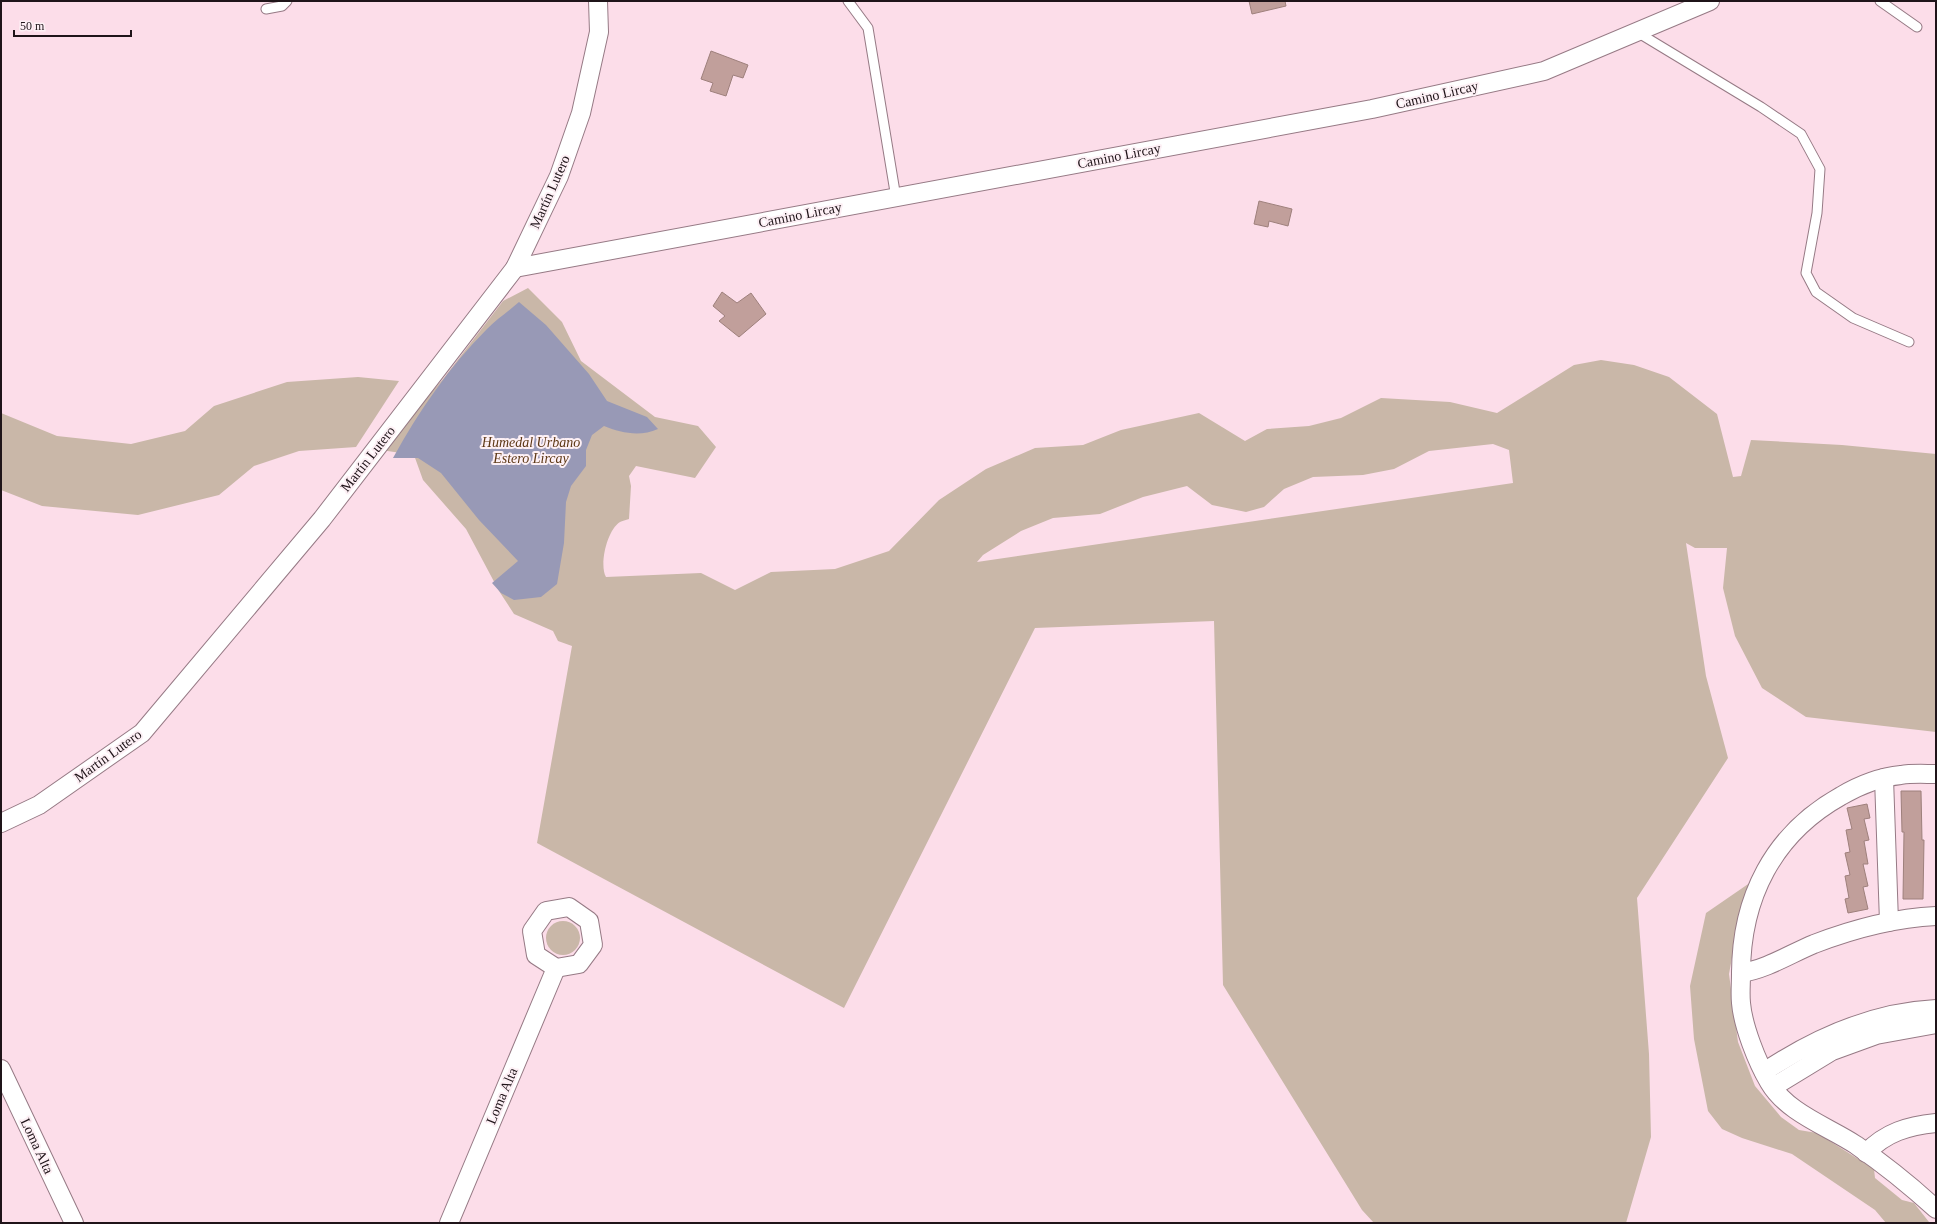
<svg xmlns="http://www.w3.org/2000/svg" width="1937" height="1224" font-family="Georgia,serif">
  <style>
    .green { fill: #c9b7a8; fill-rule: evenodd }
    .water { fill: #9899b6 }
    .building { fill: #c19f9b; stroke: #9e807c }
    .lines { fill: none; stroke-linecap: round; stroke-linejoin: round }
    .lane-casing { stroke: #967a85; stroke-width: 11 }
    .street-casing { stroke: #967a85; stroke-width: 20 }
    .lane { stroke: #fff; stroke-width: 9 }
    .street { stroke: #fff; stroke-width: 18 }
    .labels { text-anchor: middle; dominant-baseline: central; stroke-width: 4; stroke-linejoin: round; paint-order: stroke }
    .street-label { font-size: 14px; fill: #1f1419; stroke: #fdf0f5 }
    .park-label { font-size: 14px; font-style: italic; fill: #5c3714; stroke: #fdf0f5 }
  </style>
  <rect width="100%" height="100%" fill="#fcdde9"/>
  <g class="green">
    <path d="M528,288L562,322L581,361L655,417L698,426L716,447L695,478L636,466L629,476L631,486L629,519C626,520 622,521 620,522C607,530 599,565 606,577L701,573L735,590L771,572L835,569L889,551L939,500L986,469L1035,448L1083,445L1121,430L1199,413L1245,441L1267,429L1309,426L1341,418L1381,398L1450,402L1497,413L1574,365L1601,360L1634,365L1669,377L1717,414L1733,477L1741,476L1751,440L1842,445L1936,454V732L1806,717L1762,688L1735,636L1723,588L1727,548H1695L1686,543L1706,676L1728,758L1637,898L1649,1054L1651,1137L1626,1223H1374L1362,1210L1223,985L1214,621L1035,628L844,1008L537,843L572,646L558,641L553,631L514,614L499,591L466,529L423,480L414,455L381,450L443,379L503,301ZM1493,444L1509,450L1513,483L977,562L983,555L1021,531L1053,518L1100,514L1143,497L1187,486L1212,505L1246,512L1264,507L1284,489L1313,477L1363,475L1394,469L1429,451Z"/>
    <polygon points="358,377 399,381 356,447 299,451 254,466 219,495 138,515 42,506 1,490 1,413 57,436 131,444 185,431 214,406 287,382"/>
    <polygon points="1754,880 1737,930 1729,974 1738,1042 1755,1086 1781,1117 1799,1130 1817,1133 1874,1169 1875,1178 1902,1200 1914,1203 1929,1222 1927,1223 1886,1223 1875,1210 1792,1154 1742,1138 1722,1129 1708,1111 1694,1039 1690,986 1706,913"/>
    <circle cx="563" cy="938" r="17"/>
  </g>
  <path class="water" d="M519,302L546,325L589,374L607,401L647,417L658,429C640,437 621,433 604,426L592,435L586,450V466L571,486L566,502L564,543L557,584L541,597L514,600L501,593L492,583L518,561L479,520L441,473L418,458H393C419,411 449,367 487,329C497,319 509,311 519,302Z"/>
  <g class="building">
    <polygon points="1249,1 1285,1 1286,6 1252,14"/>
    <polygon points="711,51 748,65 743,78 733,75 726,96 710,91 713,83 701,79"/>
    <polygon points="1259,201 1292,209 1288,226 1269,221 1268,227 1254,224"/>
    <polygon points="722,292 737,303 751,293 766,314 739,337 719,321 725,316 713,306"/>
    <polygon points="1901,791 1921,791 1922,840 1924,840 1923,899 1903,899 1904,832 1902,832"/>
    <polygon points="1867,804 1870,818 1864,819 1869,840 1864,841 1868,864 1863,864 1868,886 1863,887 1868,909 1848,913 1845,899 1849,898 1845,876 1850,875 1845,853 1850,852 1846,830 1852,829 1847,808"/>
  </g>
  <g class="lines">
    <g class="lane-casing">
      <g id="lane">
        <polyline points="848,1 868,28 896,198"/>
        <polyline points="1880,1 1917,27"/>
        <polyline points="266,9 282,6 287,1"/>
        <polyline points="1637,32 1761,107 1801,134 1820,169 1817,213 1806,273 1816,292 1853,318 1909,342"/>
      </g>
    </g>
    <g class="street-casing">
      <g id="street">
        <polyline points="515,268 1372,109 1544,71 1710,1"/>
        <path d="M1936,774C1925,774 1912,773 1901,775C1880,777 1858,786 1841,796C1773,834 1741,898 1741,974C1741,984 1740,994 1741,1003C1743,1026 1757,1062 1769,1082C1787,1113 1827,1126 1856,1145C1885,1165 1911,1186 1936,1209"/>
        <polyline points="1884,778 1889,922"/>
        <polyline points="1,823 39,805 142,733 322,519 515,268 559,176 581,113 599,32 598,1"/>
        <polygon points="569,907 589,921 593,945 579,964 556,968 536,955 532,931 546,911"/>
        <path d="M1741,973C1767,969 1790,954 1814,944C1853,929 1895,918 1936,916"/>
        <polyline points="1,1069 74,1223"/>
        <path d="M1764,1072C1815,1038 1873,1012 1936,1009"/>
        <polyline points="1773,1087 1832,1051 1876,1035 1936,1024"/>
        <path d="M1866,1153C1886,1132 1908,1126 1936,1123"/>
        <polyline points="449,1223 556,968"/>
      </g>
    </g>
    <use href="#lane" class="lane"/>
    <use href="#street" class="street"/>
  </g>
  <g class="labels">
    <g class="street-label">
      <text transform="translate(1437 95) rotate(-13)">Camino Lircay</text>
      <text transform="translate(1119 156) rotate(-11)">Camino Lircay</text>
      <text transform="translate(550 192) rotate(-66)">Martín Lutero</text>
      <text transform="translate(800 215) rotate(-11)">Camino Lircay</text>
      <text transform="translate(368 459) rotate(-52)">Martín Lutero</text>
      <text transform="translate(108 756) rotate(-36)">Martín Lutero</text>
      <text transform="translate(502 1096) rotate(-67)">Loma Alta</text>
      <text transform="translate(37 1146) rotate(65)">Loma Alta</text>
    </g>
    <g class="park-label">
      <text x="531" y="442">Humedal Urbano<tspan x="531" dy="16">Estero Lircay</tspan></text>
    </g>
  </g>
  <rect width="1937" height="1224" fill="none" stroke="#1f1419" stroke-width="4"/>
  <path d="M14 30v6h117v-6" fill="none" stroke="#1f1419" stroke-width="2"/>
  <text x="20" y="30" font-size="12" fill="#1f1419" stroke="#fdf0f5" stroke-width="3" paint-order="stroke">50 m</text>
</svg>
